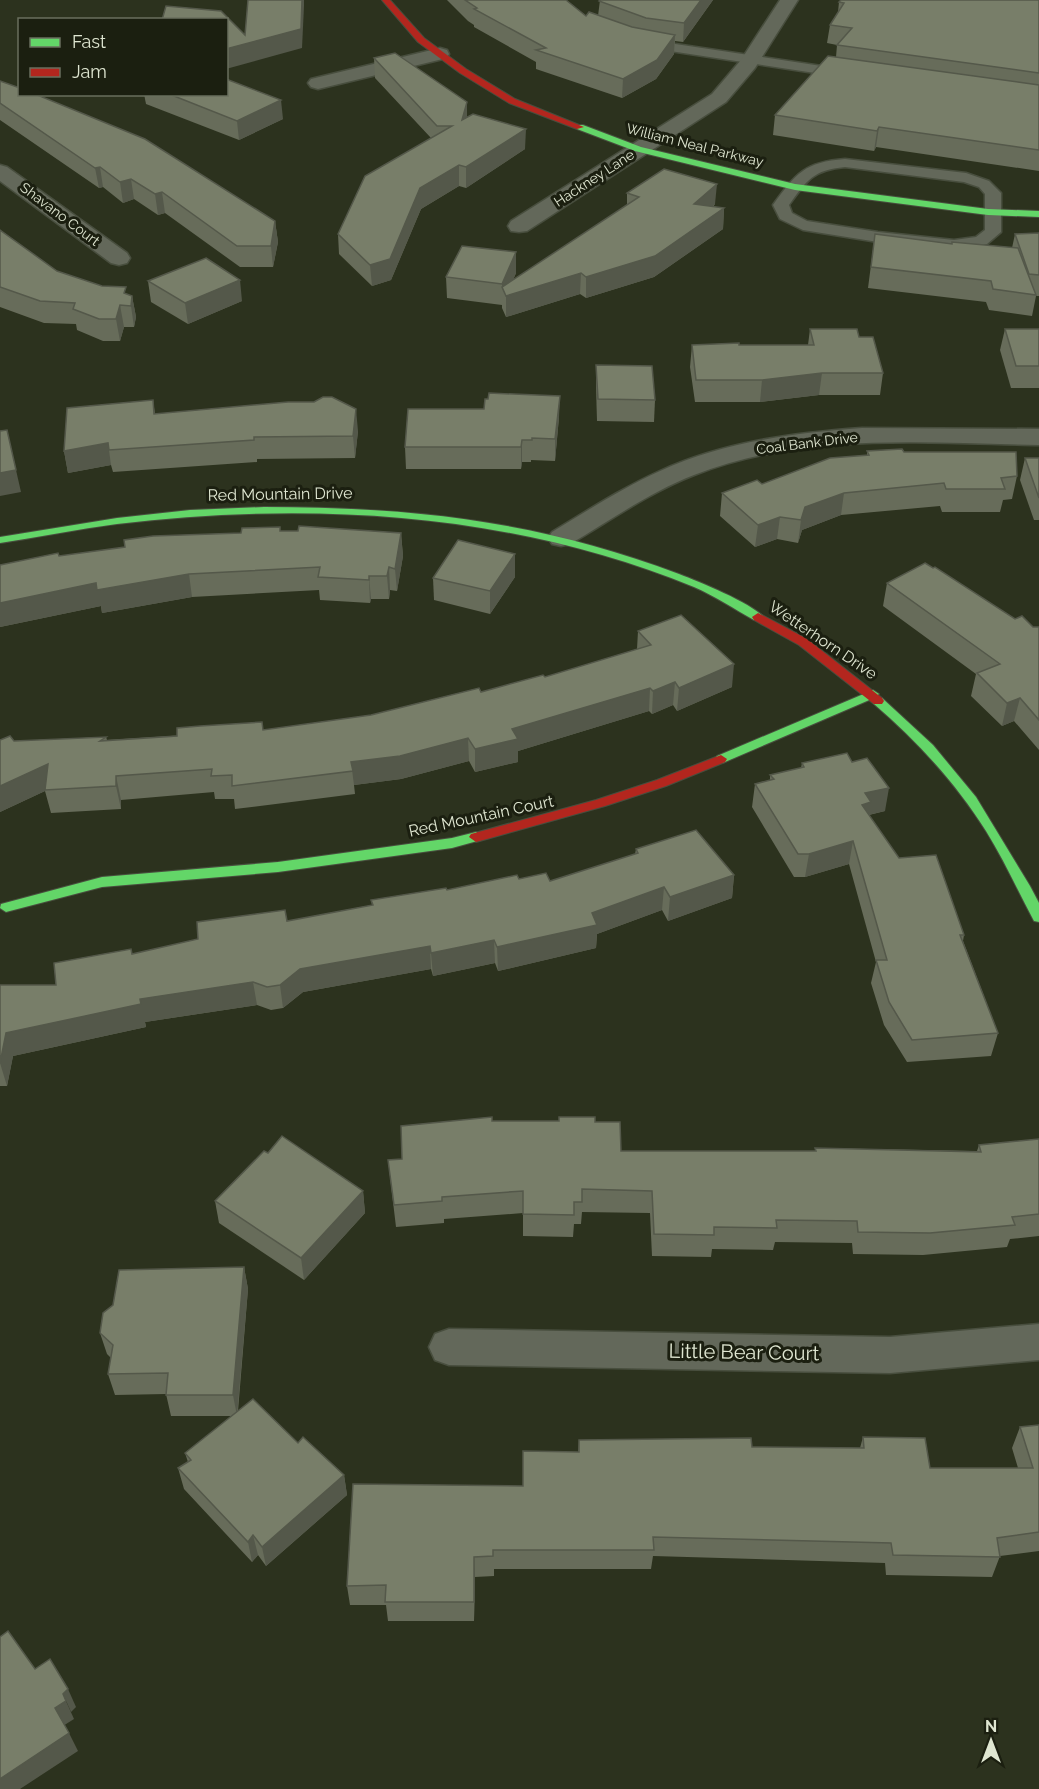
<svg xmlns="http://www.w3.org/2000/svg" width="1039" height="1789" font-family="Raleway,sans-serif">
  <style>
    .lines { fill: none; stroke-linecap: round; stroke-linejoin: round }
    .lane-casing { stroke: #484e3e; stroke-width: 3 }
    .street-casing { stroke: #484e3e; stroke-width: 3 }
    .fast-casing { stroke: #484e3e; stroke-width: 2 }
    .jam-casing { stroke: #484e3e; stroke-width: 2 }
    .lane { fill: #63685a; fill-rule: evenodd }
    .street { fill: #63685a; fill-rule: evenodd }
    .fast { fill: #63d668; fill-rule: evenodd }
    .jam { fill: #b3261e; fill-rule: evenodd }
    .wall { fill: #676c5a }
    .shaded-wall { fill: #54584a }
    .building { fill: #787e69; stroke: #54584a; stroke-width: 1.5 }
    .labels { text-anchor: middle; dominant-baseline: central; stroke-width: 6; stroke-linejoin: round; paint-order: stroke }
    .far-street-label { font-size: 14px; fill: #dfe6d1; stroke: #1b1f10 }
    .street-label { font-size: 16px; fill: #dfe6d1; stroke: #1b1f10 }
    .near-street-label { font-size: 20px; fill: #dfe6d1; stroke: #1b1f10 }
  </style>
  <rect width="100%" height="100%" fill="#2c321e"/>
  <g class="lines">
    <g class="lane-casing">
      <g id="lane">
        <polygon points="642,39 848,70 855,74 848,78 637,46 635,43 637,40"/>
        <path d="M845,159L966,173L989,181L1001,193V232L987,244L954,250L878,242L803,230L780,219L773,205C796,173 805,162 845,159ZM845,167L964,182L979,187L985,194V230L976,237L954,240L878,232L807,221L792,213L789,205C807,180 813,170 845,167Z"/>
      </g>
    </g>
    <g class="street-casing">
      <g id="street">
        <polygon points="780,0 798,0 755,68 726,102 527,231 519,232 511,231 508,226 511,221 712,94 741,60"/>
        <polygon points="440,48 447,50 449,54 447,58 318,89 311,87 308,83 311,79"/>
        <polygon points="0,165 7,167 127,253 130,258 127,263 119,265 111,263 0,181"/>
        <path d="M862,428L1039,429V445C925,443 803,432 694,475C650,492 611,520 570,544L561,546L552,544L548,538L552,532C587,511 622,488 660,471C723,442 793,433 862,428Z"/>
        <polygon points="1039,1324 1039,1360 890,1373 449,1365 435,1360 429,1347 435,1334 449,1329 890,1337"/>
      </g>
    </g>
    <g class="fast-casing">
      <g id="fast">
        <polygon points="577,125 583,125 641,147 795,184 988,209 1039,211 1039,217 988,215 795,190 635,151 577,129"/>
        <path d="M264,507C413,507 539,521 679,574C700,582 749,602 764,617L762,620H754C734,609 715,596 694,587C511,512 311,501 117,524C78,529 39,537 0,543V537L117,518L190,510Z"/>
        <path d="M873,690L879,694L874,698H882L933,745L976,797L1030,886L1039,903V922L1034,921C1018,891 1004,860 986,831C955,782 917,741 874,704L872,701L874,698L725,762L721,763L715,759L717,756Z"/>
        <polygon points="476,832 483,837 481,840 452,848 278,872 102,887 6,912 0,908 1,904 102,877 278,862 452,838"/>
      </g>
    </g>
    <g class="jam-casing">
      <g id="jam">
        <polygon points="382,0 390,0 424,38 466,69 515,99 584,127 577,129 509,103 460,73 418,42"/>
        <polygon points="758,613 807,639 882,698 884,701 882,704 874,704 799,645 754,620 752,617"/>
        <polygon points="721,755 727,759 725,762 666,786 605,806 476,842 469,837 471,834 596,800 657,780"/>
      </g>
    </g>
    <use href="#lane" class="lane"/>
    <use href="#street" class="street"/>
    <use href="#fast" class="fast"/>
    <use href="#jam" class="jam"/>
  </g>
  <g class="wall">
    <polygon points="447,0 566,0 586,16 598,16 600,0 713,0 683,42 675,41 674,54 656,79 622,98 536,69 536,62 474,27 474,25 468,21"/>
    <polygon points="1039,0 1039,171 876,147 874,151 773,135 775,115 836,57 837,45 827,43 830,25 838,12 839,2"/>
    <polygon points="374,58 467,102 467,118 525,149 466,188 459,186 421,209 391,280 372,286 339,254 338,234 431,138 375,78"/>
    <polygon points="0,81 275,221 278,242 273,267 240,267 165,213 158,215 134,199 123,203 103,187 99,188 0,120"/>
    <polygon points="144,94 226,94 283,119 239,140 146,104"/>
    <polygon points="627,193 715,204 713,207 724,208 723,229 654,277 586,298 580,294 506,317 502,308 502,305 447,298 446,277 516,252 516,273 513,280 627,205"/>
    <polygon points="0,230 57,271 132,296 136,317 134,327 124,327 120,341 103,341 77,330 76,324 44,323 0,307"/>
    <polygon points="1039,233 1039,296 1036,296 1032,316 989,310 986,302 868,288 875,234 952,244 1012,248 1015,234"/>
    <polygon points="148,281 242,301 188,324 151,302"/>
    <polygon points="810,329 859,337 883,373 880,395 819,395 760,402 695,402 690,367 692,345 808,345"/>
    <polygon points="1005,329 1039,329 1039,388 1011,388 1000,350"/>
    <polygon points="596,365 655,400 654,422 597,421 596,387"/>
    <polygon points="153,400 155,414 358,431 355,458 257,459 257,462 113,472 111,465 68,473 64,451"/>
    <polygon points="559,417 555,461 531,460 531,462 522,462 521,469 406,469 405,447"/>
    <polygon points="867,451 904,452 1017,476 1012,499 1003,500 1000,512 942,512 940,506 841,515 802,530 798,543 777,539 755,547 720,516 722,493 762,484 867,455"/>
    <polygon points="1025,458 1039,458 1039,520 1034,520 1020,480"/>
    <polygon points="280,531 401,533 403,556 397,591 390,590 389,599 371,599 370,603 320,600 319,590 192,597 102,613 101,606 0,627 0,565 59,556"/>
    <polygon points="515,577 490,614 434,600 433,578"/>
    <polygon points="887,583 1015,619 1033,627 1039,627 1039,750 1014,721 1002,726 971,696 976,674 883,606"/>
    <polygon points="638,631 732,687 677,711 673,705 652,714 649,711 518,751 518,762 475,772 469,761 401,779 354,785 355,794 235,809 234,799 215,799 214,792 121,800 121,809 51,813 45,791 0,812 0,740 14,741 106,737 107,740 263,730 371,715 481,692 545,677 637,649"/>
    <polygon points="852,762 885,811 869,815 899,858 964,935 963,941 998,1033 991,1056 907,1062 884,1025 871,983 876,962 849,864 805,877 794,877 752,807 755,784 770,780 770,775 801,768 802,763"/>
    <polygon points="636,849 734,875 732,898 668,921 662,910 597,934 596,948 498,971 495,963 433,976 431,969 303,992 283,1008 271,1010 257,1005 145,1022 146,1027 13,1056 7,1086 0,1086 0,985 56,985 132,954 287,921 372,905 371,900 447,890 519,879 550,881 635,854"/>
    <polygon points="492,1121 595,1122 621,1151 815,1151 815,1148 977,1151 979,1145 1039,1139 1039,1236 1010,1239 1007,1247 923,1255 853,1254 852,1243 775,1242 773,1250 712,1249 711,1257 652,1256 650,1213 582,1212 581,1224 574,1224 573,1237 523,1236 523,1213 444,1219 444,1223 396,1227 388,1160 402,1159"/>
    <polygon points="268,1153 363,1191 365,1213 304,1280 219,1223 215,1201"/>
    <polygon points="244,1267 248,1289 238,1411 298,1443 344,1475 347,1495 266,1566 258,1555 252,1562 184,1489 178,1468 188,1462 185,1453 232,1416 171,1416 166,1394 115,1395 108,1374 111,1358 107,1354 100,1333"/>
    <polygon points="1039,1425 1039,1551 1000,1556 992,1577 886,1575 885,1563 653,1556 651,1569 494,1569 494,1576 475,1577 474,1621 388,1621 386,1605 350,1605 347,1586 523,1486 578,1452 579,1440 752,1447 860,1448 863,1437 930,1468 1018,1468 1012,1448 1020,1427"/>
  </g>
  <g class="shaded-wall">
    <polygon points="302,0 304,0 304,6 302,48 226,69 226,49"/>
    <polygon points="701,0 713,0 683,42 684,23"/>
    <polygon points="675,35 674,54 656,79 622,98 623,79"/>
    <polygon points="281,100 283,119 239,140 237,121"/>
    <polygon points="467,102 467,122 462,120"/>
    <polygon points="879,127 876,147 874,151 877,131"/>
    <polygon points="526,129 525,149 466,188 466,167"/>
    <polygon points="459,165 459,186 421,209 391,280 372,286 370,265 420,188"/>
    <polygon points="100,167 103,187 99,188 95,168"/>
    <polygon points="131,179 134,199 123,203 120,182"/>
    <polygon points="717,184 715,204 693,225 694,204"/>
    <polygon points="162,192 165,213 158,215 155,194"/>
    <polygon points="724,208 723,229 654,277 586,298 586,277"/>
    <polygon points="275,221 278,242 273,267 271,246"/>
    <polygon points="516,252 516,273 506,296 581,273 580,294 506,317 506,296 502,288 502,284"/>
    <polygon points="240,280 242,301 188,324 185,303"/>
    <polygon points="132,296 136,317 134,327 131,306"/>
    <polygon points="120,305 124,327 120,341 116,319"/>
    <polygon points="822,373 819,395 760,402 762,380"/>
    <polygon points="560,396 559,417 555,461 555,439"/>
    <polygon points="356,409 358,431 355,458 353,436"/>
    <polygon points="522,440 522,462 521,469 521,447"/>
    <polygon points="108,443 111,465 68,473 64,451"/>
    <polygon points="16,470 21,492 0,496 0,473"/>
    <polygon points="844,493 841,515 802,530 798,543 801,520 805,507"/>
    <polygon points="780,517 777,539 755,547 758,525"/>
    <polygon points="401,533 403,556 397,591 395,569"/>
    <polygon points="515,554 515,577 490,614 490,591"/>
    <polygon points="389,567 390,590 389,599 387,576"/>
    <polygon points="189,574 192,597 102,613 101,606 0,627 0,603 96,583"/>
    <polygon points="369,576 371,599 370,603 369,580"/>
    <polygon points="734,664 732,687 677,711 679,688"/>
    <polygon points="675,682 673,705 652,714 653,691"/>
    <polygon points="650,688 649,711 518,751 518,762 475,772 475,749 512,729"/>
    <polygon points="1020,698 1014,721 1002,726 1007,703"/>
    <polygon points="468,738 469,761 401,779 354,785 351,762"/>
    <polygon points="48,764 45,791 0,812 0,786"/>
    <polygon points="116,776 121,800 121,809 116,786"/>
    <polygon points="889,788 885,811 868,815 862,805 865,793"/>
    <polygon points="853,841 849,864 805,877 809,854"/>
    <polygon points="734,875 732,898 668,921 670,897"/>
    <polygon points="664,887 662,910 597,934 596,948 498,971 497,947"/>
    <polygon points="494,940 495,963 433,976 431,953"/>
    <polygon points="430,946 431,969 303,992 283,1008 280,985 300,969"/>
    <polygon points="253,982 257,1005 145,1022 146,1027 13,1056 7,1086 0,1063 6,1033 140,999"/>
    <polygon points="363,1191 365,1213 304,1280 301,1258"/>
    <polygon points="244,1267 248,1289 237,1416 233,1395"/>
    <polygon points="344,1475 347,1495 266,1566 262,1547"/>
    <polygon points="253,1535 258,1555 252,1562 248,1542"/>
    <polygon points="474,1557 475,1577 474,1621"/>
    <polygon points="68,1689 76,1707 71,1712 63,1694"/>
    <polygon points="66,1701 74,1719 63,1726 55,1708"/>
    <polygon points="69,1733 78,1751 20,1789 0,1789 0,1779"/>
  </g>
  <g class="building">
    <polygon points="248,0 302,0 301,29 226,49 226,20 162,20 166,6 221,11 245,35"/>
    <polygon points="465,0 566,0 586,16 589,12 632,27 675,35 657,60 623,79 536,50 546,48 474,9 477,8"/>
    <polygon points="600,0 701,0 684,23 646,18 599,1"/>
    <polygon points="841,0 1039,0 1039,73 837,45 852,28 830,25 844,3 839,2"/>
    <polygon points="395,53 467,102 462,120 473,114 526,129 466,167 459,165 420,188 390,259 370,265 338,234 365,176 452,126 437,126 374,58"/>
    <polygon points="828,56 1039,85 1039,150 879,127 877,131 775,115"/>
    <polygon points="226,79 281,100 237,121 169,94 226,94"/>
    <polygon points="0,81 20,88 20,94 35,94 145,139 275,221 271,246 237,246 162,192 155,194 131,179 120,182 100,167 95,168 0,103"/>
    <polygon points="664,169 717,184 694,204 724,208 655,256 586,277 581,273 506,296 502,287 639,197 627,193"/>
    <polygon points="0,230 57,271 102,286 126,287 124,293 132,296 131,306 120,305 116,319 99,319 73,309 75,303 40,301 0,287"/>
    <polygon points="1039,233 1039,275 1029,274 1015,234"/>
    <polygon points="875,234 952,244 952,242 1018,248 1036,295 993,289 991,281 871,267"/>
    <polygon points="462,246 516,252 502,284 446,277"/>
    <polygon points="206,258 240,280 185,303 148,281"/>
    <polygon points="810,329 857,329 859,337 873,337 883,373 822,373 762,380 696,380 692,345 739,343 739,345 814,345"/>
    <polygon points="1005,329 1039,329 1039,366 1016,366"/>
    <polygon points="596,365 652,366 655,400 598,399"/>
    <polygon points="489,393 560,396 555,439 532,438 532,440 522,440 521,447 405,447 408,409 484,409 485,399 488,399"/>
    <polygon points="323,397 332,397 356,409 353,436 254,437 254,440 109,450 108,443 64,451 67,408 153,400 154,414 288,402 314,402"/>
    <polygon points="7,430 16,470 0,473 0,431"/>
    <polygon points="902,449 904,452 1016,452 1017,476 1001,478 1005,489 946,489 944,483 844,493 805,507 801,520 780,517 758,525 722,493 757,480 762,484 830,458 869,455 867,451"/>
    <polygon points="1025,458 1039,458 1039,498"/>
    <polygon points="299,526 401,533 395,569 389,567 387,576 369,576 369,580 318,577 320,567 189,574 97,590 96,583 0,603 0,565 58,553 59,556 125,547 124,540 153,536 241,533 242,528 280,527 280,531 298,531"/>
    <polygon points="458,540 515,554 490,591 433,578"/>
    <polygon points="925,563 933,568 935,567 1015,619 1022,616 1033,627 1039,627 1039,720 1020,698 1007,703 977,673 1000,664 887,583"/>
    <polygon points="681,615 734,664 679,688 675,682 653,691 650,688 512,729 518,739 475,749 468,738 400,756 351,762 353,771 232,786 232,775 211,776 212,769 116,776 116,786 45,790 48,764 0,786 0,740 10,736 14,741 106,737 100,741 177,736 177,728 200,726 262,722 263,730 371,715 479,688 481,692 543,675 545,677 651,645 638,631"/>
    <polygon points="847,753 852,762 867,758 889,788 865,793 871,802 862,805 899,858 936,855 964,935 960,935 998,1033 912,1040 889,1002 876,960 887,960 853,841 809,854 798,854 755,784 774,779 770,775 804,767 802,763"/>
    <polygon points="696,830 734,875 670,897 664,887 592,913 597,925 497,947 494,940 431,953 430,946 300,969 280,985 267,987 253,982 140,999 141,1004 6,1033 0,1063 0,985 56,985 54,963 131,949 132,954 198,939 197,922 285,910 287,921 373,905 371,900 446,888 447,890 517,875 519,879 546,873 550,881 638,853 636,849"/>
    <polygon points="492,1117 492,1121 559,1121 559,1117 595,1117 595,1122 620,1122 621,1151 816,1151 815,1148 981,1152 979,1145 1039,1139 1039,1214 1012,1217 1015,1225 930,1233 858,1232 857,1221 776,1220 777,1228 714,1227 714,1235 654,1234 652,1191 582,1189 582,1202 574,1202 574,1215 523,1214 523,1191 442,1197 442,1201 394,1205 388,1160 402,1159 401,1126"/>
    <polygon points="282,1136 363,1191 301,1258 215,1201 264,1151 268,1153"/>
    <polygon points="244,1267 233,1395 166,1395 168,1373 108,1374 113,1345 100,1333 103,1313 113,1305 119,1270"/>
    <polygon points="253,1399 298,1443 303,1437 344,1475 262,1547 253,1535 248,1542 178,1468 191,1460 185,1453"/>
    <polygon points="1039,1425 1039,1532 997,1538 1000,1557 893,1555 891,1543 653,1537 654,1550 493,1550 493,1556 474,1557 474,1602 385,1602 386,1585 347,1586 353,1484 523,1486 523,1451 579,1452 579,1440 751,1438 752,1447 864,1448 863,1437 925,1438 930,1468 1033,1468 1020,1427"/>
    <polygon points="8,1631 35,1669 50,1659 68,1689 63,1694 66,1701 55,1708 69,1733 0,1779 0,1637"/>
  </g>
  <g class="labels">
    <g class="far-street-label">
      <text transform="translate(695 145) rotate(14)">William Neal Parkway</text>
      <text transform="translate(594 178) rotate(-33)">Hackney Lane</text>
      <text transform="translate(60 214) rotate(37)">Shavano Court</text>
      <text transform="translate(807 443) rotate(-7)">Coal Bank Drive</text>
    </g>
    <g class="street-label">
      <text transform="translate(280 494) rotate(-1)">Red Mountain Drive</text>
      <text transform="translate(823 640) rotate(34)">Wetterhorn Drive</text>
      <text transform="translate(481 816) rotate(-12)">Red Mountain Court</text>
    </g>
    <g class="near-street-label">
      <text transform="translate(744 1352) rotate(1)">Little Bear Court</text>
    </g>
  </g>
  <rect x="18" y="18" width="210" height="78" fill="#1b1f10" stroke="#696f5d" stroke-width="1.5"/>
  <rect x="30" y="38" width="30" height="9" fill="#63d668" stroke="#696f5d" stroke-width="1.5"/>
  <text x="72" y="48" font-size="18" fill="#dfe6d1">Fast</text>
  <rect x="30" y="68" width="30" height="9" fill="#b3261e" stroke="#696f5d" stroke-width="1.5"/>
  <text x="72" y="78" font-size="18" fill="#dfe6d1">Jam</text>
  <g transform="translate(991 1741)" stroke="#1b1f10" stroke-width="4.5" paint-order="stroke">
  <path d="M0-4.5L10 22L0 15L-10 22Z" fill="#dfe6d1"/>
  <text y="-9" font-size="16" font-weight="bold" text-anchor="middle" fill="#dfe6d1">N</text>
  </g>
</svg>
